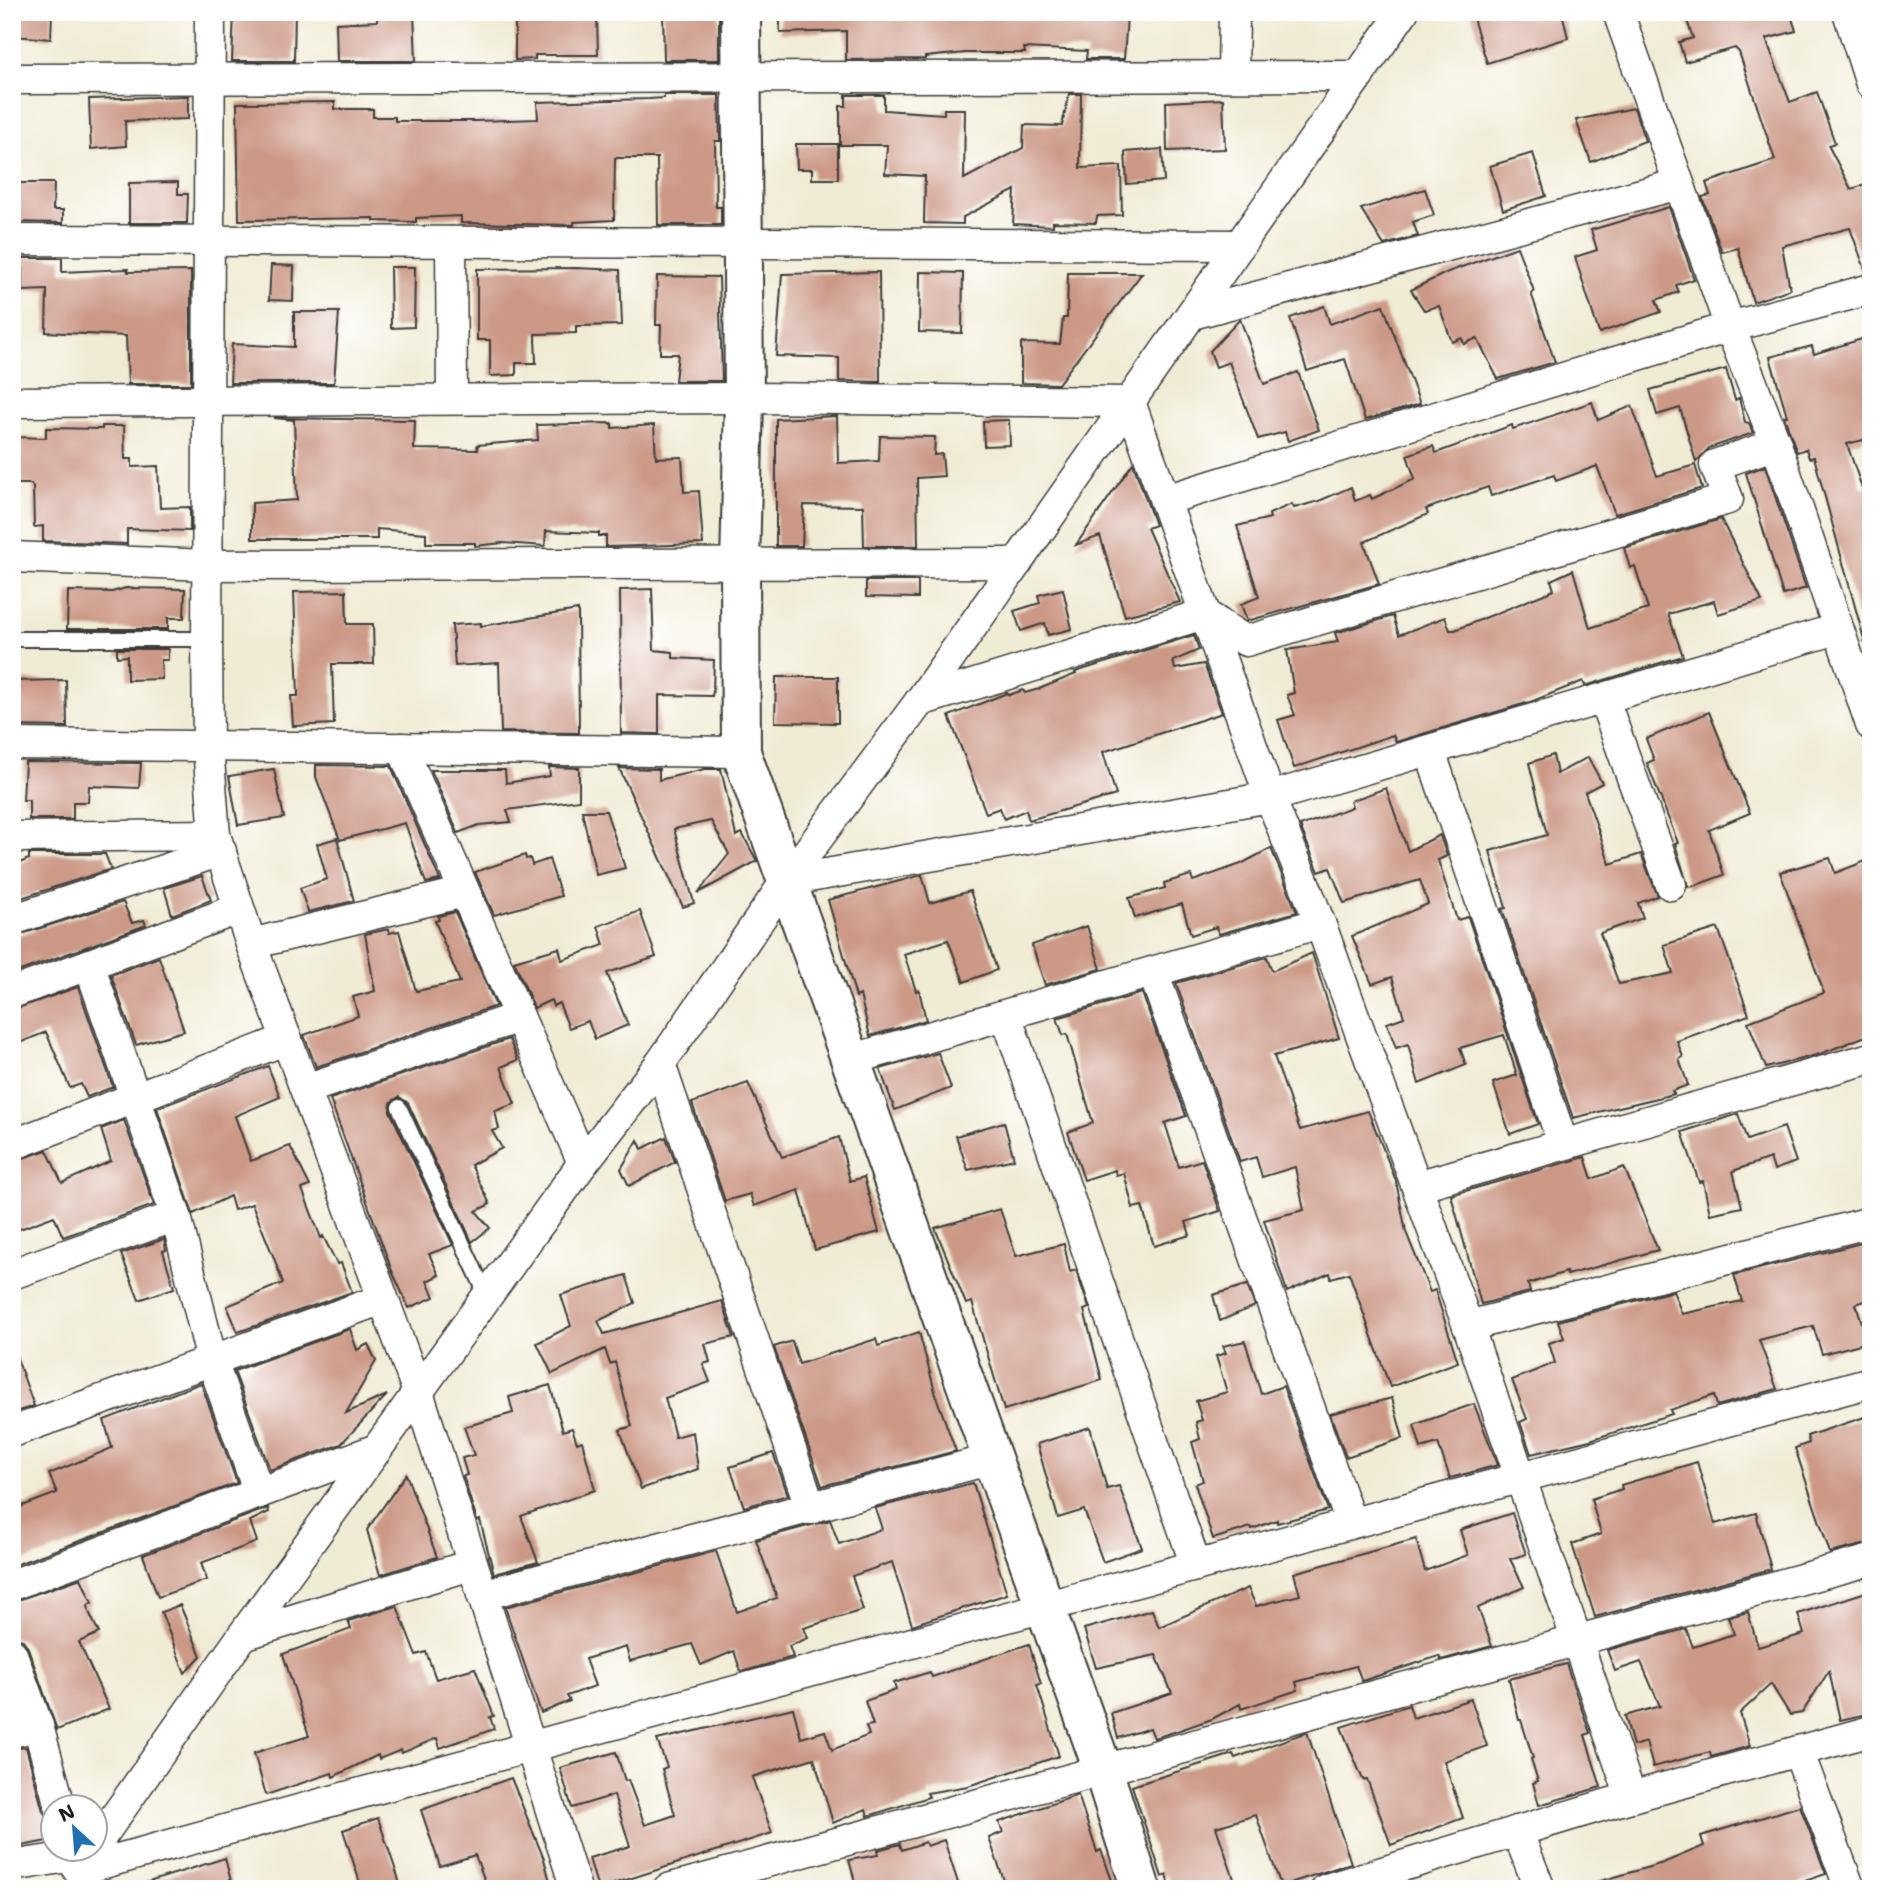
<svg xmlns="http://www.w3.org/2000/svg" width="1883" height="1901" font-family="'Shantell Sans',sans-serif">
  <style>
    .building { fill: #cc9987 }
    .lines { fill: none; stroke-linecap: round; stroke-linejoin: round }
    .lane-casing { stroke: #3c3b38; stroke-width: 18 }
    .street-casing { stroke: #3c3b38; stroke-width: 33 }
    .secondary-casing { stroke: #3c3b38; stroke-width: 42 }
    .lane { stroke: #fff; stroke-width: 14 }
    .street { stroke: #fff; stroke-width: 30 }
    .secondary { stroke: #fff; stroke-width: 38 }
  </style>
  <rect width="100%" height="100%" fill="#fff"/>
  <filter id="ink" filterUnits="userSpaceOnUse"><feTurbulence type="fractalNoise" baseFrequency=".0143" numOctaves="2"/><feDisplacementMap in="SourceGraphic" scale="14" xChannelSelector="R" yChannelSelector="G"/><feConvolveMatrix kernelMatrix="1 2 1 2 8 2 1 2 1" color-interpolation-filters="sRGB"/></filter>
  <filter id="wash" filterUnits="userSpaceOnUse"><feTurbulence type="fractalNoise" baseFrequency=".00686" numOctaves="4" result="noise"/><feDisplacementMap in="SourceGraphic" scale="28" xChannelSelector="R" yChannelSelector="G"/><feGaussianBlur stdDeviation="1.57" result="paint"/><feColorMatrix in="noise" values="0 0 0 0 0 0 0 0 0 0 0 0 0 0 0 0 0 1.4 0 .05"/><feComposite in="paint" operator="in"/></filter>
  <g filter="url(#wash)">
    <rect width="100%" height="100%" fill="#f0ebd4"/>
    <g id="blocks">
      <g class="building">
        <polygon points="15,12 52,12 51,39 14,36"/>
        <polygon points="234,12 295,12 294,61 232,61"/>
        <polygon points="377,12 414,12 416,61 337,61 336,23 377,21"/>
        <polygon points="515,12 597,14 598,55 535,55 535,59 515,60"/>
        <polygon points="663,12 719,12 719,60 664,60"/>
        <polygon points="1079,12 1127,16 1124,59 1086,59 1087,51 1024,48 1025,53 966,53 925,57 925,59 846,60 846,31 780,33 780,13"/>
        <polygon points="1471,12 1562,12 1568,38 1487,63"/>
        <polygon points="1684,12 1790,12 1796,31 1766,39 1790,102 1817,92 1835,143 1828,145 1851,189 1871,183 1871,272 1866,272 1850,228 1782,246 1790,289 1753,302 1738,248 1722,252 1702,197 1710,195 1706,183 1775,160 1739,52 1735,48 1685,62 1679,42 1693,38"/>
        <polygon points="1069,94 1081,94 1080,168 1121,166 1122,215 1097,216 1096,223 1053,222 1053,226 1013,224 1015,190 963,217 963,224 924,223 925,176 885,174 887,145 840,145 840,106 846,106 846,95 884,95 884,110 944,114 944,109 965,109 964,179 1023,148 1024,125 1062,126"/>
        <polygon points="664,95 719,95 720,141 715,141 716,207 721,207 721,225 658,225 657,158 615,158 614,220 574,222 574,225 461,223 461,216 416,218 416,222 374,221 374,218 239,220 237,103 335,102 335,109 373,109 373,117 395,117 395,121 476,121 538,119 537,102 649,99 664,98"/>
        <polygon points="188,96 188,119 125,121 126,146 91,149 89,99"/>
        <polygon points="1223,99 1225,149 1167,151 1166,102"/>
        <polygon points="1634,108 1645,141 1591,162 1576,120"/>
        <polygon points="796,144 838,144 838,179 812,179 812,169 797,169"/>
        <polygon points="1162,149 1164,181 1127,184 1125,152"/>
        <polygon points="1533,153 1546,196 1503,210 1490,166"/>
        <polygon points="178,182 178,194 188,194 187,223 129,223 129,183"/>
        <polygon points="12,183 54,183 53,210 63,210 63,223 12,222"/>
        <polygon points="1425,189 1434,215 1413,222 1418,236 1384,245 1361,209"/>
        <polygon points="1669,207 1694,279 1676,285 1679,292 1656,300 1661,312 1599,333 1575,257 1597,250 1591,230"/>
        <polygon points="1517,247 1534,291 1531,293 1555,362 1498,379 1477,338 1464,344 1462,338 1452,342 1439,306 1424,310 1411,290 1448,272"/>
        <polygon points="22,258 62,258 62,272 128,269 128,272 191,271 191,384 128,384 126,336 46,332 47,290 22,291"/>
        <polygon points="271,265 294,266 293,301 269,300"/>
        <polygon points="390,267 415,267 414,327 391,328"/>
        <polygon points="575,268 620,270 622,325 576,326 576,333 535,334 536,363 516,363 516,375 490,376 490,340 477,340 477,269"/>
        <polygon points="879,272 880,382 839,381 839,358 776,356 782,274"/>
        <polygon points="920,272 963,273 962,333 919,332"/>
        <polygon points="1068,273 1142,273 1058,384 1021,383 1021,343 1060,344 1063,318 1067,318"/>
        <polygon points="657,276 719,277 722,381 675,381 678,354 660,354 661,325 656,325"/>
        <polygon points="1383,305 1420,404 1365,420 1345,359 1307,371 1290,318 1324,306 1330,324"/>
        <polygon points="294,312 339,312 334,383 230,383 232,344 294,347"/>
        <polygon points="1240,319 1264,384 1298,372 1319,430 1288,441 1285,432 1258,439 1229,362 1216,367 1210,351"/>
        <polygon points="1865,338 1867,343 1871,342 1871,438 1847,444 1862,488 1871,485 1871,643 1865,643 1814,457 1809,458 1806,449 1797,452 1784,416 1787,416 1770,357 1812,346 1814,354"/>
        <polygon points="1726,369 1735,400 1739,398 1745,422 1749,423 1753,433 1709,448 1696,462 1680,408 1657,415 1650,390"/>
        <polygon points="1592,402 1598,420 1632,406 1657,476 1695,465 1702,488 1615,514 1597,466 1556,481 1554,475 1491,496 1488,487 1426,509 1428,514 1364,542 1379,584 1247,621 1241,604 1259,597 1237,526 1270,518 1269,514 1292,504 1294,508 1319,501 1351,487 1355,501 1370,495 1372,499 1415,479 1407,455 1433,446 1436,453 1512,425 1513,429"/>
        <polygon points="837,416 838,463 879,461 880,436 935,437 934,455 942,454 944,476 917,478 918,546 864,546 863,506 804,505 802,546 776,546 776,419"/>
        <polygon points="274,418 415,420 414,449 478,450 477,445 538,440 537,425 612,423 612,428 654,425 656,458 682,457 684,492 699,491 703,544 606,547 606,536 599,536 599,533 546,531 545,546 503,543 475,546 475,543 426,543 426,533 377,529 377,539 252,539 252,503 297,500 294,420"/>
        <polygon points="1009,420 1010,445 984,446 983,421"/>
        <polygon points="102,426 124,426 125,459 132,459 132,467 158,466 160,508 190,507 190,531 127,529 127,544 43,541 43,526 34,527 33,487 31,484 12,484 12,437 46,438 46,428 102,429"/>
        <polygon points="1133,463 1155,525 1147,528 1180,602 1125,616 1100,536 1076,545"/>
        <polygon points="1765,466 1806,588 1783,595 1746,473"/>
        <polygon points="1721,519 1762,601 1718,614 1714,601 1668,614 1683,656 1585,686 1583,681 1533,701 1396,742 1393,735 1294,768 1278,720 1295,715 1287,695 1294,693 1287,650 1338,642 1335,633 1393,616 1399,635 1445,617 1450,630 1455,630 1554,590 1551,580 1573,570 1590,628 1648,609 1635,566 1630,568 1624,548"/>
        <polygon points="866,581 918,581 918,598 866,597"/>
        <polygon points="126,588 185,589 184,618 168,618 168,629 67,629 68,591 112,592"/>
        <polygon points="652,589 654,650 673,652 673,658 714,660 713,691 712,696 659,695 659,734 621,733 620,590"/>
        <polygon points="1063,589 1072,629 1048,635 1045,623 1021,631 1014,611 1040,603 1038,595"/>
        <polygon points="346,591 347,624 373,624 374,664 332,664 334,724 293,726 291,696 298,696 294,592"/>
        <polygon points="578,610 579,733 501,732 499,663 455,666 452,625 481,623 481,626"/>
        <polygon points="1194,635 1199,650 1173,661 1175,669 1204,664 1222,713 1103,752 1116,795 1029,820 1026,810 1004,819 1000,808 986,813 949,716 1007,693 1009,695 1023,690 1025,693 1039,689 1076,674 1075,672"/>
        <polygon points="117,649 168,649 168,660 161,660 162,679 127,680 127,656 117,657"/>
        <polygon points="776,677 838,677 838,723 775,722"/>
        <polygon points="66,680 67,727 12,726 12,681"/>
        <polygon points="1709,712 1750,813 1709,830 1724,875 1691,887 1688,886 1675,844 1678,843 1647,763 1654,760 1646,739"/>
        <polygon points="1553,755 1557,774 1588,757 1602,783 1585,792 1610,864 1641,854 1658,896 1638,903 1643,918 1600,933 1619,984 1673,973 1664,945 1718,928 1749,1015 1677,1041 1683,1057 1679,1059 1688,1085 1672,1091 1674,1094 1573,1118 1502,909 1506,908 1490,851 1547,835 1529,763"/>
        <polygon points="25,762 141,763 139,788 89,786 88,802 73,802 73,819 29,819 29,800 23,800"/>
        <polygon points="316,765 391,766 440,880 426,883 405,823 340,840 316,777"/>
        <polygon points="549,767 579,768 579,800 507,810 511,822 479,825 458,833 431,770 505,770 506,783 550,776"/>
        <polygon points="619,768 659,769 659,780 705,769 721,769 736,836 742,833 757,861 698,893 729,854 711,821 674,829 694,903 683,907"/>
        <polygon points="274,769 284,818 238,825 229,776"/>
        <polygon points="1386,788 1408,851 1440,835 1447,856 1438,860 1457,920 1468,917 1538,1124 1510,1134 1493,1083 1517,1075 1504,1035 1460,1048 1466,1065 1419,1084 1408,1044 1396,1048 1387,1023 1404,1017 1392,977 1372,984 1352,936 1428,904 1420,880 1344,903 1330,868 1319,872 1300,826 1352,807 1350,801"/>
        <polygon points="582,811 606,811 625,868 596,875"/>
        <polygon points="337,838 354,901 308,912 300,888 327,879 317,844"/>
        <polygon points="1271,848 1297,912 1219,934 1216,927 1191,935 1182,904 1135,918 1129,898 1165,888 1164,883 1191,875 1193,881 1241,864"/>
        <polygon points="29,854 105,854 111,869 12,901 12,866 29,859"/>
        <polygon points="525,855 526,859 530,858 532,865 549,859 561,896 494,915 475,872"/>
        <polygon points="1830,858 1835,873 1871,859 1871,1034 1820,1054 1766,1068 1748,1022 1824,993 1780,872"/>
        <polygon points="922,875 930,903 970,891 997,970 964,982 948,940 904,954 916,991 919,990 926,1020 870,1036 860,995 856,997 828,900"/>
        <polygon points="202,876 211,900 172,915 164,888"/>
        <polygon points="123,902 132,923 144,920 146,925 12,974 12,937"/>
        <polygon points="640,911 656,957 607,973 628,1025 595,1039 588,1021 569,1028 559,1003 553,1006 551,1000 534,1008 514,961 559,948 562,960 604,945 598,926"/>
        <polygon points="455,912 496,1006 316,1067 304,1035 358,1016 353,997 375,991 365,934 389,929 389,933 399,931 416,991 460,982 435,921 439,920 438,916"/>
        <polygon points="1087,926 1101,969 1045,985 1032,945"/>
        <polygon points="1312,953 1339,1038 1274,1056 1300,1130 1368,1111 1396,1181 1406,1232 1430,1292 1435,1290 1458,1362 1390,1387 1349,1273 1331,1278 1330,1273 1287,1292 1264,1220 1304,1210 1295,1167 1262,1177 1256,1157 1240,1162 1176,983 1267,957 1272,971"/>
        <polygon points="159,957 184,1031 136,1045 111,975"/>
        <polygon points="78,987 113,1087 87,1097 81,1084 70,1088 46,1032 12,1046 12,1010"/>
        <polygon points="1142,993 1186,1116 1165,1123 1179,1167 1202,1160 1220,1211 1186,1222 1190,1235 1154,1246 1142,1206 1133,1208 1124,1173 1116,1175 1115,1170 1084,1180 1068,1132 1093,1123 1067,1034 1063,1035 1057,1018"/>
        <polygon points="509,1039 518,1060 501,1067 515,1104 495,1111 499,1129 492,1131 502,1148 471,1165 490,1204 476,1211 490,1228 472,1242 408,1103 399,1097 391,1102 390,1111 453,1245 429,1254 439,1275 427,1281 434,1297 409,1308 392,1271 330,1099"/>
        <polygon points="938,1053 951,1088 895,1110 880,1069"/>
        <polygon points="268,1066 280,1097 235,1116 251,1161 290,1146 310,1186 302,1189 321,1238 323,1236 337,1264 341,1263 352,1292 238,1332 227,1306 283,1283 274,1258 252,1204 234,1210 230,1196 193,1214 157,1108"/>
        <polygon points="748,1083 782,1157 839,1137 850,1181 864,1177 879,1232 815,1250 799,1190 754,1206 750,1194 725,1201 692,1103"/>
        <polygon points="1738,1114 1747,1140 1784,1127 1796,1162 1774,1170 1770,1158 1733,1171 1742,1207 1710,1214 1703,1181 1699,1182 1682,1132"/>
        <polygon points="124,1120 154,1205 63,1237 54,1216 12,1232 12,1209 19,1207 12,1190 12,1162 47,1150 62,1183 111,1161 101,1129"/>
        <polygon points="1004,1122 1014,1159 968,1170 956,1136"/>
        <polygon points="666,1137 675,1162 629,1186 621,1169 638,1140 642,1149"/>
        <polygon points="1585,1157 1592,1179 1624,1167 1658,1250 1567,1275 1566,1272 1528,1284 1530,1292 1481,1304 1451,1195"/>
        <polygon points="1000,1209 1016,1256 1064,1244 1070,1272 1076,1270 1089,1308 1084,1310 1102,1380 1004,1410 972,1302 966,1304 935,1228"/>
        <polygon points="164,1239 166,1250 163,1251 174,1288 139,1300 121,1254"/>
        <polygon points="1869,1241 1871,1299 1856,1304 1868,1342 1822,1354 1813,1326 1759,1340 1777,1389 1717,1406 1714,1395 1670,1410 1672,1414 1590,1440 1531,1454 1520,1422 1527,1419 1512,1380 1555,1363 1549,1343 1564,1338 1558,1321 1673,1291 1682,1314 1742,1301 1734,1275"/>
        <polygon points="626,1275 635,1303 598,1321 604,1334 722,1301 734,1337 705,1344 710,1362 703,1364 710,1382 665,1398 675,1437 693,1432 698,1469 641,1489 620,1430 632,1426 615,1362 610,1364 605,1349 552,1374 537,1343 571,1326 561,1295"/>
        <polygon points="1247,1285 1255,1306 1220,1321 1213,1295"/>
        <polygon points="350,1329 357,1350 368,1344 376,1361 346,1413 387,1395 341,1444 270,1470 234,1371"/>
        <polygon points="919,1332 937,1399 956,1451 822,1486 774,1347 792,1341 799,1364 876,1339 878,1346"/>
        <polygon points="1245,1341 1261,1394 1283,1386 1328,1510 1277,1523 1277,1520 1252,1529 1251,1527 1213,1539 1195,1484 1203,1481 1192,1442 1200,1439 1196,1422 1202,1420 1196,1401 1227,1392 1216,1356 1226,1353 1223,1346"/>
        <polygon points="15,1353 34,1406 12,1413 12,1354"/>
        <polygon points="201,1383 237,1483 12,1566 12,1510 57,1493 49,1474 112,1448 104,1420"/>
        <polygon points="550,1385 563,1431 572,1428 577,1443 582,1441 595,1490 521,1516 538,1562 494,1574 480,1520 477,1521 463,1476 467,1475 462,1458 474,1455 464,1427 513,1413 509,1397"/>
        <polygon points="1392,1398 1403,1438 1346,1457 1330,1414"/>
        <polygon points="1474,1404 1498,1465 1450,1478 1438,1443 1421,1448 1414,1425"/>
        <polygon points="1871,1415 1871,1543 1830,1553 1795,1448 1809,1443 1807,1436"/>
        <polygon points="1090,1427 1107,1489 1119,1486 1142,1548 1103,1562 1084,1510 1058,1518 1037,1444"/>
        <polygon points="773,1453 788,1495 744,1507 730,1467"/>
        <polygon points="1697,1462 1715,1524 1756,1513 1771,1569 1595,1617 1572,1544 1601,1534 1591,1499 1622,1489 1621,1485"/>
        <polygon points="406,1474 437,1557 380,1575 367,1530"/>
        <polygon points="973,1483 1007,1594 912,1625 892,1562 852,1576 863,1610 804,1628 808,1638 789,1646 793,1657 741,1672 734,1651 701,1665 692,1644 630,1661 626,1647 585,1659 595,1686 567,1696 570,1701 541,1713 505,1607 716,1551 737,1612 777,1598 756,1540 830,1520 839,1544 882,1529 875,1508"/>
        <polygon points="268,1508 269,1512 250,1521 257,1542 201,1563 207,1580 158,1597 143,1555"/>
        <polygon points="1512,1513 1526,1554 1510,1559 1524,1587 1478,1608 1492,1646 1441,1660 1439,1656 1362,1681 1356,1666 1296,1682 1298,1690 1241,1709 1240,1704 1212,1719 1174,1732 1154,1738 1150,1728 1118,1738 1111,1713 1172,1693 1156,1655 1096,1668 1084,1629 1152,1610 1159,1627 1248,1588 1256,1606 1300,1595 1294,1573 1416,1539 1425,1571 1468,1555 1460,1530"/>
        <polygon points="81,1578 92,1603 88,1605 89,1612 99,1633 79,1642 109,1709 57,1730 28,1648 23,1640 12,1637 12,1602"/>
        <polygon points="1866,1592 1871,1605 1871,1713 1840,1720 1829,1671 1802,1713 1790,1715 1771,1684 1740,1713 1750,1746 1711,1757 1710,1752 1653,1767 1646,1742 1633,1746 1625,1716 1660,1706 1641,1662 1615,1671 1607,1650 1686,1629 1693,1647 1734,1634 1728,1617 1748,1612 1758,1647 1804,1634 1798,1614"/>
        <polygon points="180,1605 201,1656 185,1673 161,1612"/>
        <polygon points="397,1606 416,1655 426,1652 436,1679 475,1668 494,1716 490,1717 494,1729 440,1748 437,1738 402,1753 401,1750 379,1759 378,1755 333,1777 332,1773 266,1795 254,1753 309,1736 283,1654 351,1629 348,1621"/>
        <polygon points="1029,1644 1041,1684 1037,1685 1059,1756 968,1786 927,1793 929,1797 868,1816 866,1809 833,1823 814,1758 752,1777 772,1833 598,1889 589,1858 630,1846 614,1795 572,1808 560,1768 616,1752 625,1781 628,1780 645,1825 675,1815 662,1769 667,1767 657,1740 793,1708 801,1738 825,1731 832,1750 869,1735 866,1726 873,1725 865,1701 896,1690 894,1683 930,1672 932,1677"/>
        <polygon points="1566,1664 1590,1733 1585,1735 1601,1787 1539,1805 1533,1783 1538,1781 1531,1759 1533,1758 1521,1720 1519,1720 1509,1679"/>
        <polygon points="1471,1699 1487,1746 1444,1761 1463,1818 1391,1845 1367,1779 1363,1780 1341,1727 1409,1705 1413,1718"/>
        <polygon points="1307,1732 1351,1863 1281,1886 1256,1815 1216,1827 1235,1882 1208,1889 1171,1889 1167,1875 1162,1877 1132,1786 1233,1754 1235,1758"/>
        <polygon points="26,1747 43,1811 49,1820 52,1840 12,1848 12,1749"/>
        <polygon points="511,1778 544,1859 552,1889 488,1889 475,1855 440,1866 421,1810"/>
        <polygon points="1078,1795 1097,1852 1101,1850 1115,1889 1007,1889 989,1838 1003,1832 999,1822"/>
        <polygon points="1800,1806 1826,1874 1781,1889 1595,1889 1594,1883 1663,1863 1704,1846 1701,1836"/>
        <polygon points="378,1818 398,1877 401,1889 362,1889 343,1830"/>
        <polygon points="944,1840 960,1889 857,1889 849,1860 878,1855 877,1850 900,1844 902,1850 925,1842 927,1846"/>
        <polygon points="225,1858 233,1889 142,1889 142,1884"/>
      </g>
    </g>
  </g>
  <g filter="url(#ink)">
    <use href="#blocks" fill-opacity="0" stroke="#3c3b38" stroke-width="2"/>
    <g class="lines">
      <g class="lane-casing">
        <g id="lane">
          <polyline points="12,639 207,639"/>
          <polyline points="399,1107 487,1296"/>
        </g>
      </g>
      <g class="street-casing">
        <g id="street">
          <polyline points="210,12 207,639 208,747 215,835 251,944 418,1392 576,1889"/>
          <polyline points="1618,12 1730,327 1776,444 1871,725"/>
          <polyline points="1848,12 1871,84"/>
          <polyline points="1233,76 1234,12"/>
          <polyline points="12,79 1359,76"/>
          <polyline points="12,240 1240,245"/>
          <polyline points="451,242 452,399"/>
          <polyline points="1192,314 1679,184"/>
          <polyline points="12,402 744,398 1130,402 1270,797 1320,923 1468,1326 1631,1797"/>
          <polyline points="1165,500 1730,327 1871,289"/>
          <polyline points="12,557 207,565 1017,563"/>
          <polyline points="1604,700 1671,885"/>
          <polyline points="920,701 1204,614 1246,641 1728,499 1715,465 1776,444"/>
          <polyline points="12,744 741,752"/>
          <polyline points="402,748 583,1163"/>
          <polyline points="1430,751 1563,1144"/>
          <polyline points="12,837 215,835"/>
          <polyline points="786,881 1270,797 1837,629"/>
          <polyline points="12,920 221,851"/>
          <polyline points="251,944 464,892"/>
          <polyline points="89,964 176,1216 212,1361 259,1493"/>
          <polyline points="1153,972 1351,1523"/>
          <polyline points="12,993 238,909"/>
          <polyline points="1006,1015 1196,1566"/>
          <polyline points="850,1060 1320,923"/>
          <polyline points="660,1064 811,1509"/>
          <polyline points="306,1089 519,1017"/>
          <polyline points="12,1145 287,1039"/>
          <polyline points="1417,1186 1871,1058"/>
          <polyline points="12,1274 176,1216"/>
          <polyline points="1468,1326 1871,1222"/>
          <polyline points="12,1432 383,1299"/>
          <polyline points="12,1585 377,1449"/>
          <polyline points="482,1595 992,1459"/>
          <polyline points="243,1635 471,1565"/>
          <polyline points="12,1654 38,1726 60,1806"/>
          <polyline points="12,1732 38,1726"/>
          <polyline points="1798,1751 1850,1889"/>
          <polyline points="1517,1831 1540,1889"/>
          <polyline points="94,1847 243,1635 583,1163 660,1064 786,881 920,701 1403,12"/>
          <polyline points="72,1848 78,1870 1871,1382"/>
          <polyline points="12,1866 74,1856"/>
          <polyline points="668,1889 1871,1560"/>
          <polyline points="1326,1889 1631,1797 1871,1731"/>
        </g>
      </g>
      <g class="secondary-casing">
        <polyline id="secondary" points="741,12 744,398 740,565 741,752 1103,1770 1141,1889"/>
      </g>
      <use href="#lane" class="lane"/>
      <use href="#street" class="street"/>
      <use href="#secondary" class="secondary"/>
    </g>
  </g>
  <rect width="1883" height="1901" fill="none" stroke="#fff" stroke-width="42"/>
  <g transform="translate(74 1828) rotate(334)"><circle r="33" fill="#ffffff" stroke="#a4a4a4" stroke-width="2"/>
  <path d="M0-5L12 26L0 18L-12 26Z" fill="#1f6fb2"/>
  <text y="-10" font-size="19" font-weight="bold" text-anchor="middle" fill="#1c1c1c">N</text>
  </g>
</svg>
